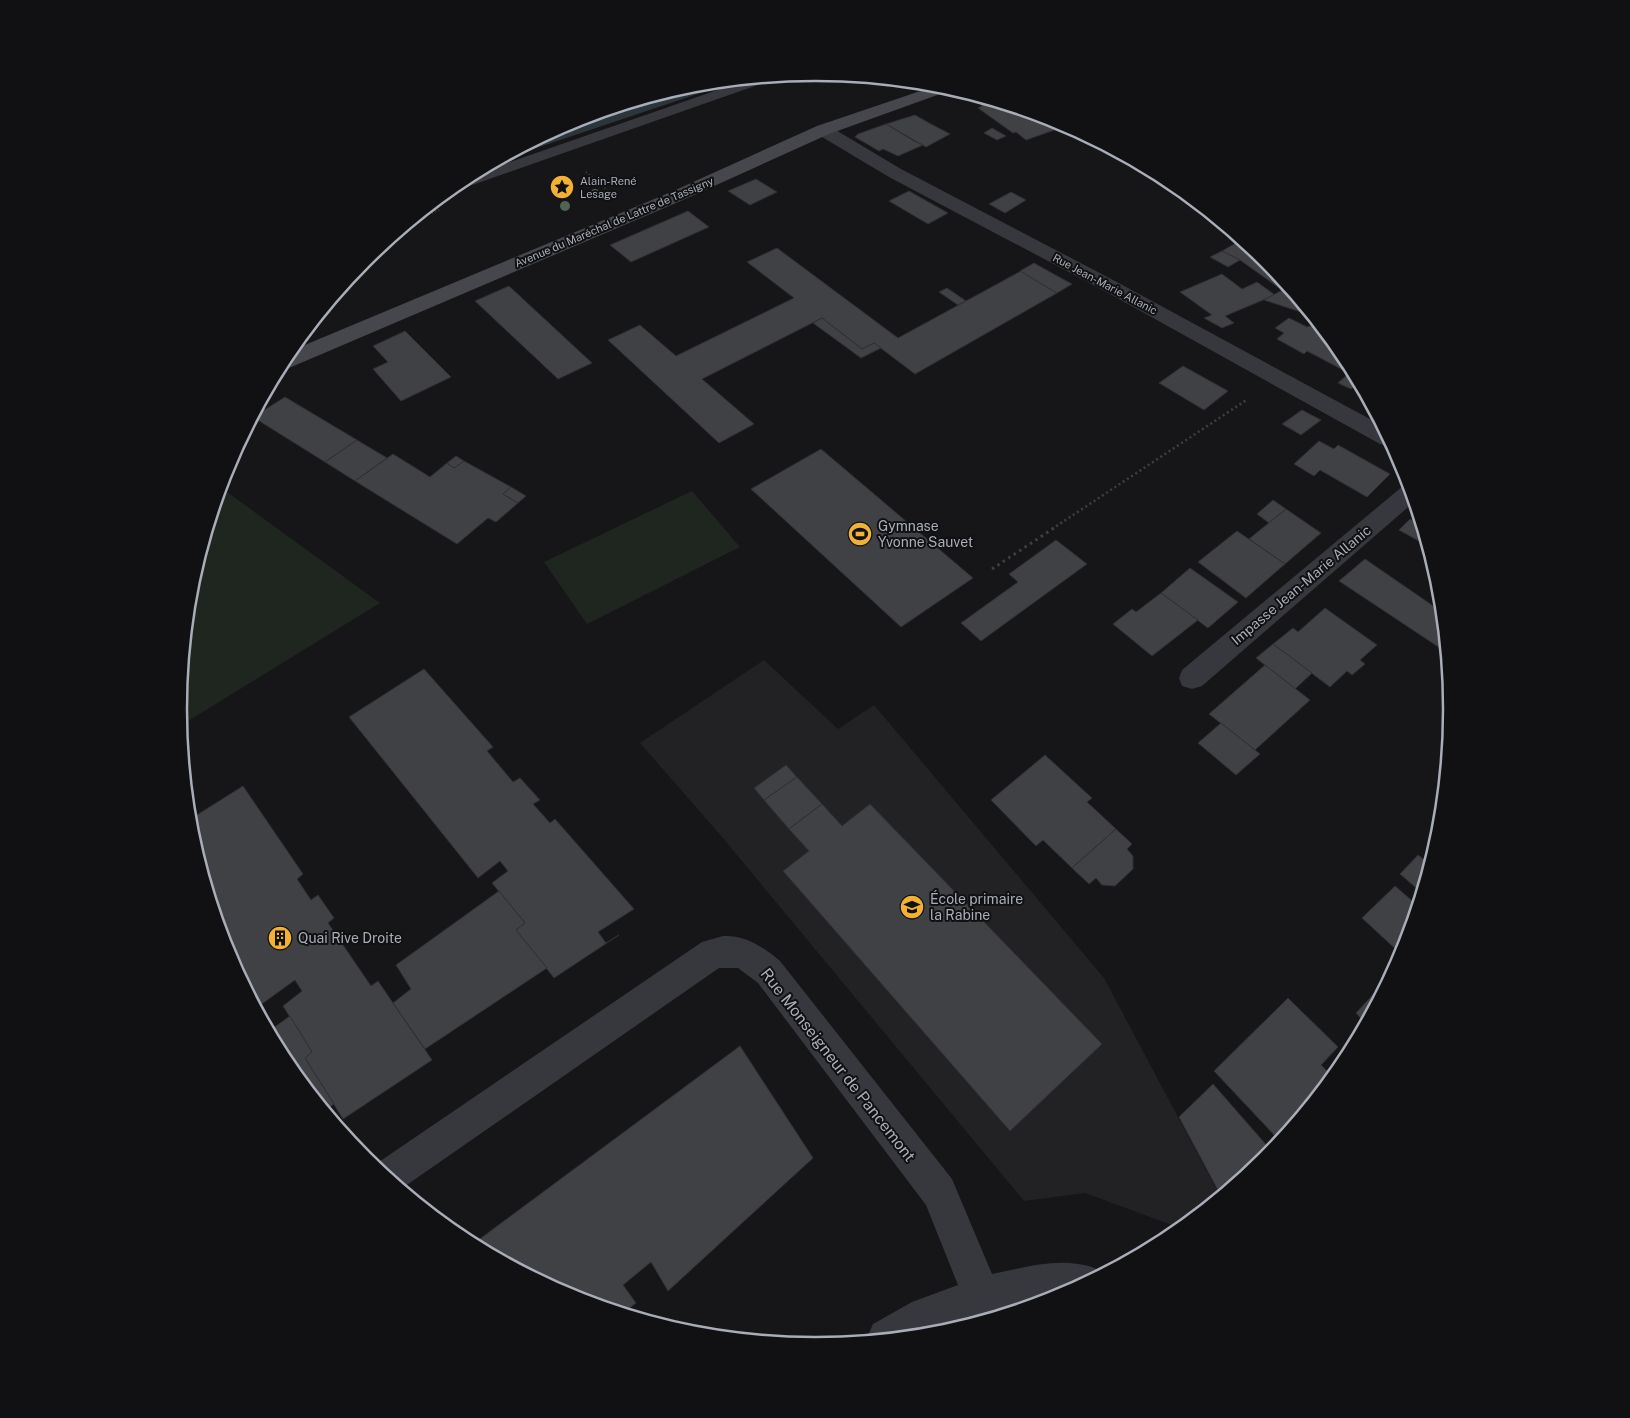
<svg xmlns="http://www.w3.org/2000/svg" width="1630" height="1418" font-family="'Public Sans',sans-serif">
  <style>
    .built { fill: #222225 }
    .green { fill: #1e261f }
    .water { fill: #2c353c }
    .building { fill: #404145; stroke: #303034 }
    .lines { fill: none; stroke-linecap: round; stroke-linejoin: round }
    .path-far2 { stroke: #3d3f44; stroke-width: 2; stroke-dasharray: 1 2.5; stroke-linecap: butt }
    .path-far1 { stroke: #3d3f44; stroke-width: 2.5; stroke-dasharray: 2 3; stroke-linecap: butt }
    .path { stroke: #3d3f44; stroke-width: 3; stroke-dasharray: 2.5 4; stroke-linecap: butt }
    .service { fill: #37383d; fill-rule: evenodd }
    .minor { fill: #37383d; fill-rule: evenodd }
    .secondary { fill: #45474d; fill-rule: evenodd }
    .tree { fill: #506452 }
    .labels { text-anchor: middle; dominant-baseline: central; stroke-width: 4; stroke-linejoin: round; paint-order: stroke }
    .far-poi-label { font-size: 11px; fill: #a8adb8; stroke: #111113; text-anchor: start }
    .far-street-label { font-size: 11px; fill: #a8adb8; stroke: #111113 }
    .poi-label { font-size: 14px; fill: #a8adb8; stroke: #111113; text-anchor: start }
    .street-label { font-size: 14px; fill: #a8adb8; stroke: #111113 }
    .near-street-label { font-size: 16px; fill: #a8adb8; stroke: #111113 }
    .rim { fill: none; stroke: #a8adb8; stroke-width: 2.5 }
  </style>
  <rect width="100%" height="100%" fill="#161618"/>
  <polygon class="built" points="764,660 838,729 874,705 1104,978 1220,1196 1180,1228 1085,1193 1024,1201 722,837 640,743"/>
  <g class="green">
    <polygon points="220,487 380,603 180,726 179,709 191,585"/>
    <polygon points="692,491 740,547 587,624 544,562"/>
  </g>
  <polygon class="water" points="739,80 492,163 572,121 691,85"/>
  <g class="building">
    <polygon points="988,101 1050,118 1052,120 1050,121 1060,128 1026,140 1016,132 1013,133 978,108 982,106 980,103"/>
    <polygon points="915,115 929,123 950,134 926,147 886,124"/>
    <polygon points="886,124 914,141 923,145 898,156 883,149 879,151 855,137 858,134"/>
    <polygon points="992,128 1006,136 997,140 984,133"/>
    <polygon points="756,179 777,192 750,205 728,191"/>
    <polygon points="909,191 948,213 928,224 889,201"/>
    <polygon points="1011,192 1026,200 1005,213 989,204"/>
    <polygon points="688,211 709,227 631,262 610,245"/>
    <polygon points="1236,243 1254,251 1265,259 1288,287 1282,290 1240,260 1222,251"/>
    <polygon points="777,248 898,338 1021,271 1057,293 915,374 874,343 862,349 822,318 702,379 754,424 719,443 608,340 640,325 676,356 794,298 747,262"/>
    <polygon points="1222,251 1240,260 1228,267 1210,257"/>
    <polygon points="1034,263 1059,277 1072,284 1057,293 1020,271"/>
    <polygon points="1222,274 1242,289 1257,282 1275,295 1225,316 1234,323 1222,328 1204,318 1212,315 1180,292"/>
    <polygon points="509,286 592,363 558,379 475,301"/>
    <polygon points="1288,287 1309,312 1307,314 1264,300"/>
    <polygon points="947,288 966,301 958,305 939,292"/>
    <polygon points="822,318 862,349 874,343 881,348 861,358 813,323"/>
    <polygon points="1289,318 1307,327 1310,326 1323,329 1344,356 1350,367 1345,371 1307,351 1304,354 1277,339 1284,333 1275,328"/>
    <polygon points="405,331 451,377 401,401 373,369 388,362 373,346"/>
    <polygon points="1183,366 1228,391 1204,410 1159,383"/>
    <polygon points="1349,373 1356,377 1359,383 1351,389 1338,383"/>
    <polygon points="285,397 357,440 325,462 253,417"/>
    <polygon points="1302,410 1321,420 1301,435 1282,424"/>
    <polygon points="357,440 387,458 355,481 325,462"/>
    <polygon points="1319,441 1334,449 1338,445 1390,474 1367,497 1320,470 1314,476 1294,464"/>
    <polygon points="821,449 973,578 901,627 751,489"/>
    <polygon points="393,454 430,477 447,463 454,468 464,461 511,487 503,494 518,503 496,522 488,518 457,544 355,481"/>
    <polygon points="456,456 464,461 454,468 447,463"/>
    <polygon points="511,487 526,496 518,503 503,494"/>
    <polygon points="1273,500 1286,509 1269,523 1257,514"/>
    <polygon points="1286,509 1321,533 1285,564 1249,539"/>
    <polygon points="1410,519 1421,526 1428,546 1399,530"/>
    <polygon points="1237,531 1285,564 1246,598 1198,562"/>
    <polygon points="1056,540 1087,564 981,641 961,623 1018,582 1009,574"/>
    <polygon points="1365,559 1442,612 1438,616 1443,619 1446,652 1339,581"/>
    <polygon points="1190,568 1238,602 1208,628 1161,593"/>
    <polygon points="1161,593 1198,620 1152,656 1113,624 1132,609 1136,612"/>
    <polygon points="1325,608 1377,645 1360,660 1365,664 1352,675 1347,671 1330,687 1273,644 1293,628 1298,632"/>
    <polygon points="1273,644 1312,673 1295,689 1256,658"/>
    <polygon points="1265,665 1310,700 1255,750 1209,714"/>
    <polygon points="424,669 493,747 487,751 513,782 520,778 540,800 533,804 550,823 555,819 634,909 598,932 606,943 619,935 554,978 516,930 525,923 492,883 508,871 500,861 478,878 349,717"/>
    <polygon points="1221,723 1260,754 1236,775 1198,743"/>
    <polygon points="1045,755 1092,798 1087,802 1116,829 1072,868 1043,840 1036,846 991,800"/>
    <polygon points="786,765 797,777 764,800 754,788"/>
    <polygon points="797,777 822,804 789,829 764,800"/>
    <polygon points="243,786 303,874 297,879 311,900 318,895 334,918 328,923 371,986 378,981 432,1060 343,1119 305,1058 312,1052 283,1006 302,991 295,980 259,1006 227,952 191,833 189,820"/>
    <polygon points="822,804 842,826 870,804 1102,1044 1010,1131 783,871 809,851 789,829"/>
    <polygon points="1116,829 1132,844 1127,849 1133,856 1133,869 1115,886 1102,885 1096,878 1089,884 1072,868"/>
    <polygon points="1418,855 1430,864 1421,892 1400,874"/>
    <polygon points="1395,886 1417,905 1402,955 1362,918"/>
    <polygon points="499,891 525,923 516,930 547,968 425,1049 393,1003 411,989 396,965"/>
    <polygon points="1390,976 1365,1023 1356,1013"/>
    <polygon points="1288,998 1338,1047 1321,1065 1333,1077 1310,1105 1277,1138 1214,1071"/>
    <polygon points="290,1016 312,1052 305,1058 334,1104 325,1110 286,1062 269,1031"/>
    <polygon points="740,1046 813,1158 668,1291 651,1262 623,1285 636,1303 623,1313 571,1297 473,1244"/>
    <polygon points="1213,1084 1269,1148 1220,1194 1179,1117"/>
  </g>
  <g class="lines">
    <g class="path-far2">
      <polyline points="795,81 818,73"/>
      <polyline points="586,172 608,191"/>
      <polyline points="412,220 439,210"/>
    </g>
    <polyline class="path-far1" points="1052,529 1248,399"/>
    <polyline class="path" points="992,569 1054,528"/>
    <polygon class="service" points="773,77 772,80 458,190 449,190 464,178 749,79"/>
    <g class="minor">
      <polygon points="823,125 829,126 901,169 1115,281 1381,425 1392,445 1388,446 1380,444 1101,289 889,177 817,134 815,130 817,126"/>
      <polygon points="1409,484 1414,502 1202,686 1192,689 1182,686 1179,678 1182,670 1403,486"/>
      <path d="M723,936C746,935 763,947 780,961L952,1179L992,1274C1028,1267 1065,1255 1099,1270L1101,1274L1058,1297L1035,1304L981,1314L932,1334L868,1340L867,1338L873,1324L912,1302L958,1285L926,1205L758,983L738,968H719L401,1189L373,1166L702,942Z"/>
    </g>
    <polygon class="secondary" points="938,85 954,89 829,134 683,200 289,368 279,369 288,352 671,192 817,126"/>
  </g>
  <g class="tree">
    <circle cx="595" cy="194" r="5"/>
    <circle cx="565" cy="206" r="5"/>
  </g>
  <defs>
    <g id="sight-disc" transform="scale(1.25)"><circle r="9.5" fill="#f2b134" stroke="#111113"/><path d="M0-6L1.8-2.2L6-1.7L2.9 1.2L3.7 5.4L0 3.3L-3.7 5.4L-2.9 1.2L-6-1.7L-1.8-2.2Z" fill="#111"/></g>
    <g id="stadium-disc" transform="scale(1.25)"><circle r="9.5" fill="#f2b134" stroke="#111113"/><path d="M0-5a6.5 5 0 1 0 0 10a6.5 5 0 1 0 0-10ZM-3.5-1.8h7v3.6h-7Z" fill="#111"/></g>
    <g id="school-disc" transform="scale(1.25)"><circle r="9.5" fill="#f2b134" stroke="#111113"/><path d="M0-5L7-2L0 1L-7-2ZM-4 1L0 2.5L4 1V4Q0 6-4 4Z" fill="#111"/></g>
    <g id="building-disc" transform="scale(1.25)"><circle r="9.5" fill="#f2b134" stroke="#111113"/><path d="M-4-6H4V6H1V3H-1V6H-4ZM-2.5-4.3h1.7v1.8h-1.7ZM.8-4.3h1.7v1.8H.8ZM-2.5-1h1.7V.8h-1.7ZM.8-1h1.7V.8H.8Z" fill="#111"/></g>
  </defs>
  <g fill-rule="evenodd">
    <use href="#sight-disc" x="562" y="187"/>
    <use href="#stadium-disc" x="860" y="534"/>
    <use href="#school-disc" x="912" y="907"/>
    <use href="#building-disc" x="280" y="938"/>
  </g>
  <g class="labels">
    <g class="far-poi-label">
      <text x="580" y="181">Alain-René<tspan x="580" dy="13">Lesage</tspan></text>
    </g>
    <g class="far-street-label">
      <text transform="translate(614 222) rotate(-23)">Avenue du Maréchal de Lattre de Tassigny</text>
      <text transform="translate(1105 284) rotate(28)">Rue Jean-Marie Allanic</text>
    </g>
    <g class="poi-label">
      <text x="878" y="526">Gymnase<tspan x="878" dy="16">Yvonne Sauvet</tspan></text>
      <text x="930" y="899">École primaire<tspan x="930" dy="16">la Rabine</tspan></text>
      <text x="298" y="938">Quai Rive Droite</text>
    </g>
    <g class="street-label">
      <text transform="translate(1301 585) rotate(-40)">Impasse Jean-Marie Allanic</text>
    </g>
    <g class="near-street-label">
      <text transform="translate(838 1065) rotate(52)">Rue Monseigneur de Pancemont</text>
    </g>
  </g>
  <path d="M0 0H1630V1418H0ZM187 709a628 628 0 1 1 1256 0a628 628 0 1 1-1256 0Z" fill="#111113" fill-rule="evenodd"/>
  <path class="rim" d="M187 709a628 628 0 1 1 1256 0a628 628 0 1 1-1256 0Z"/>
</svg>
